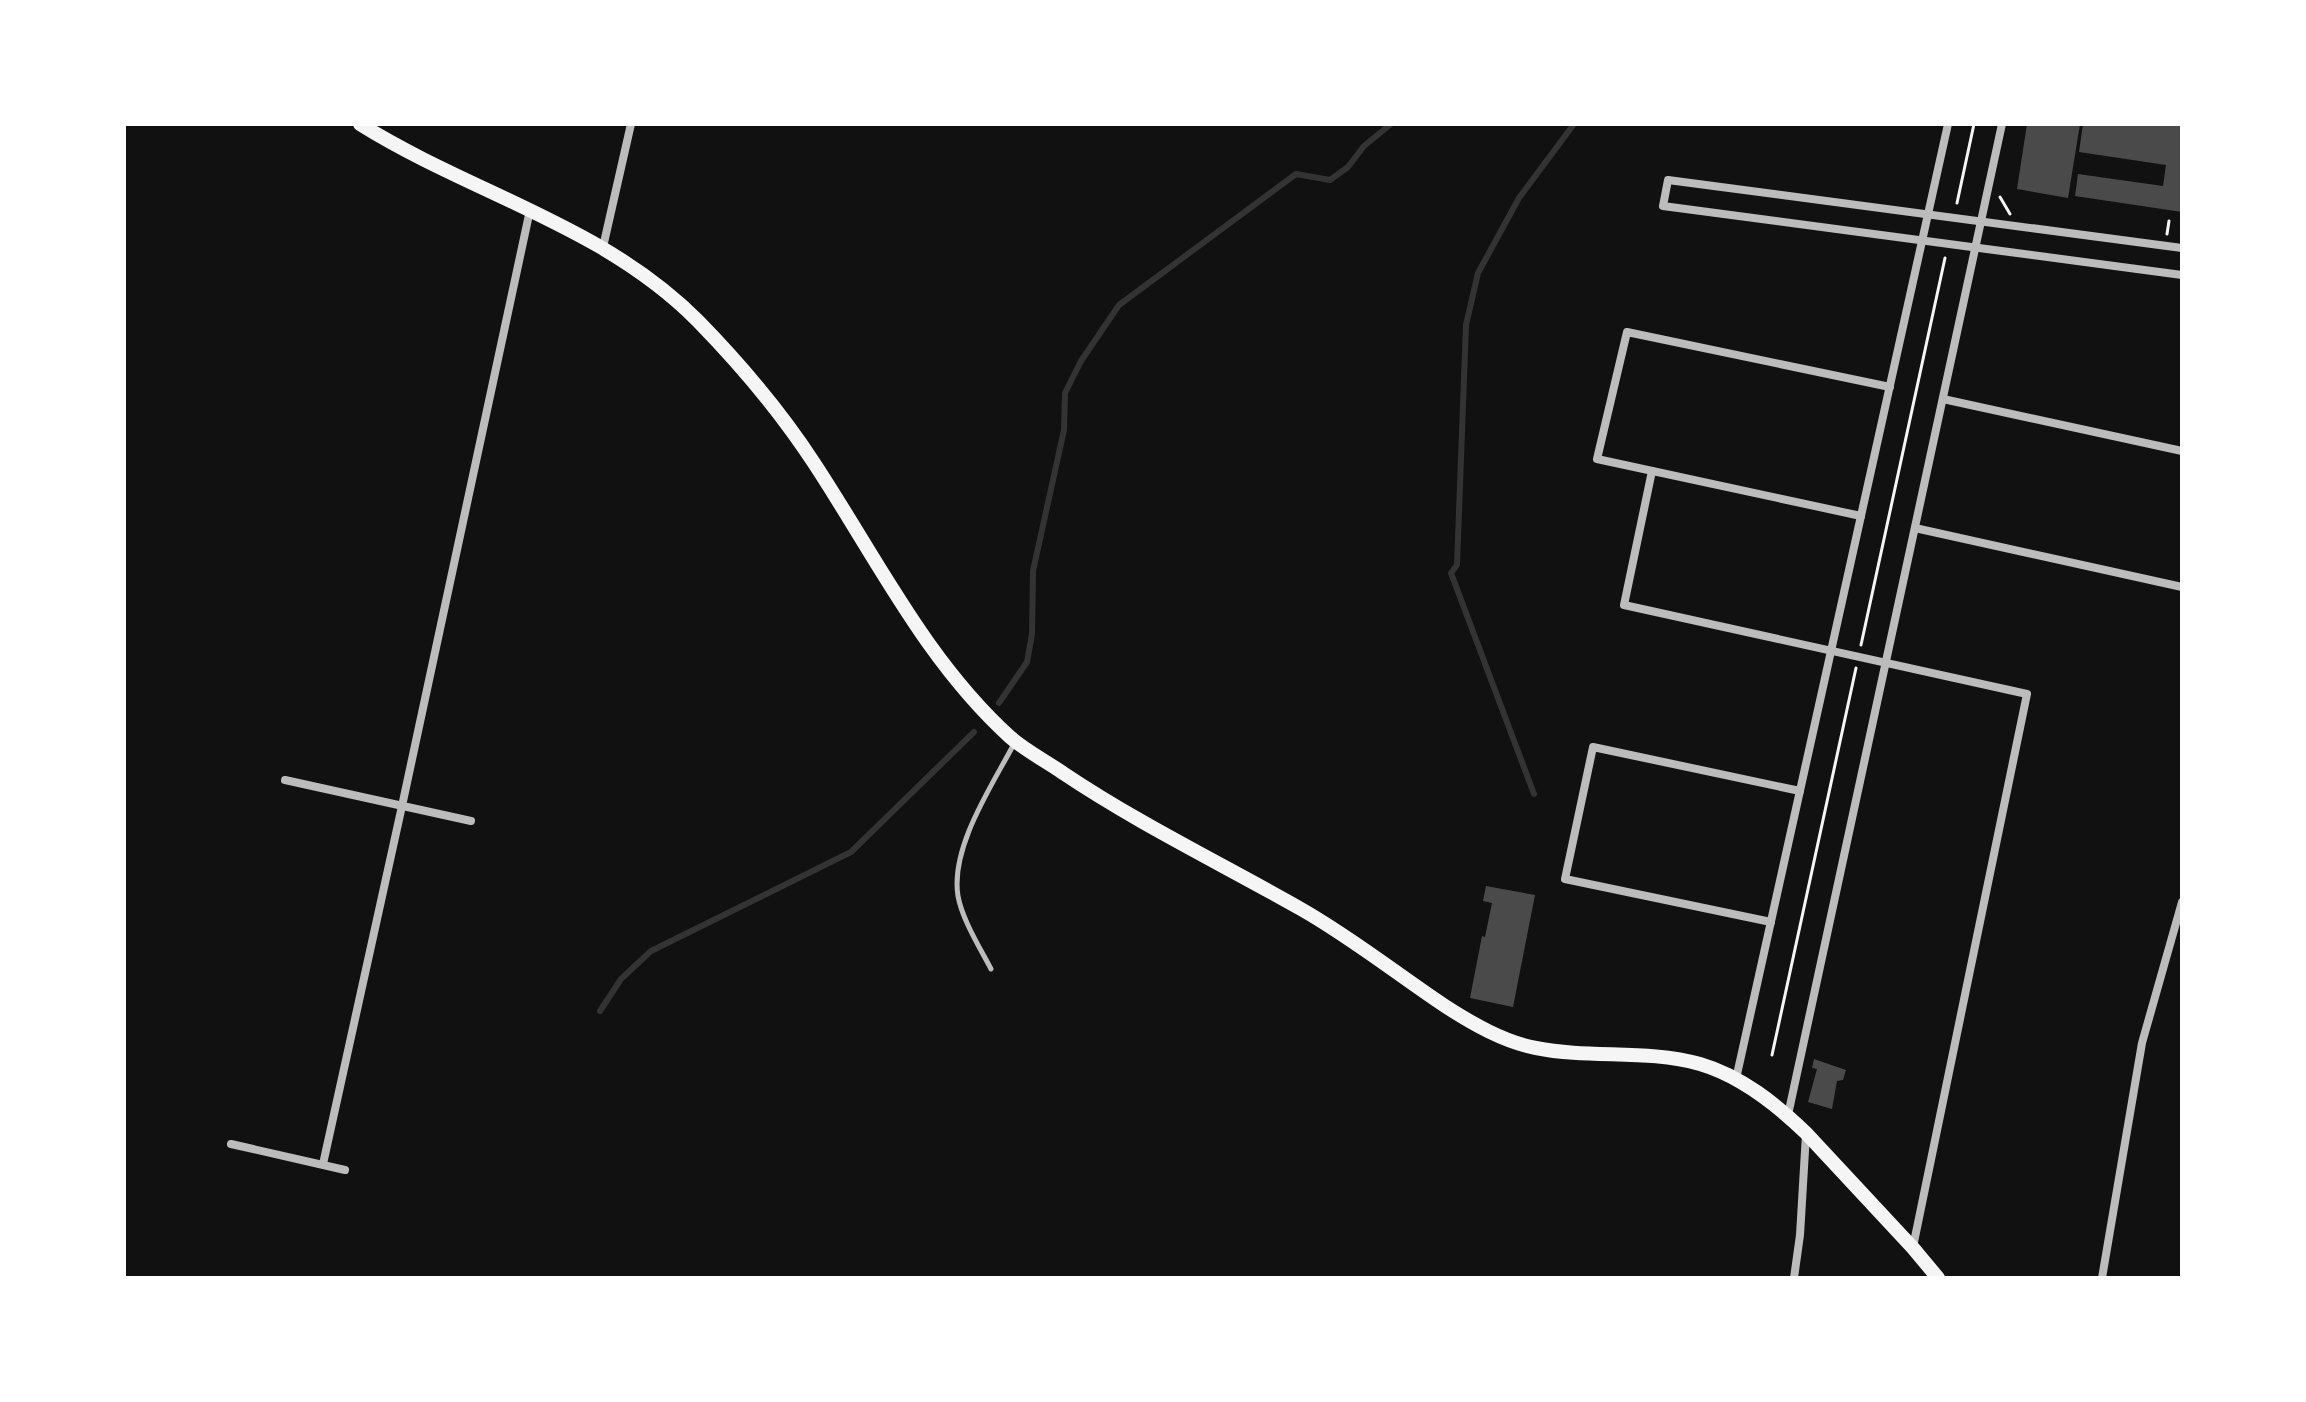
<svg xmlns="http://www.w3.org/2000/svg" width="2306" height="1402" font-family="'Alegreya Sans',sans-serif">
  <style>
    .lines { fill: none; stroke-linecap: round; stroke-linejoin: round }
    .stream { stroke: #333; stroke-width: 6 }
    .building { fill: #4a4a4a }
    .path { stroke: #f5f5f5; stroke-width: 3 }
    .service { stroke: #bcbcbc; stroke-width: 5 }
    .minor { stroke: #bcbcbc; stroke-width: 8 }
    .secondary { stroke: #f5f5f5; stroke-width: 14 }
  </style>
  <rect width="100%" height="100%" fill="#111"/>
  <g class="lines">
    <g class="stream">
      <polyline points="999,703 1027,662 1032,634 1033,571 1064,430 1065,393 1081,361 1119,305 1296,174 1330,180 1348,167 1364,146 1391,124"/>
      <polyline points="1534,794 1451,573 1457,565 1466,325 1478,273 1519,198 1574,124"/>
      <polyline points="600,1011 621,979 651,951 851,852 974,732"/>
    </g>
  </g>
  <g class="building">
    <polygon points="2027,124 2080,124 2068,198 2017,189"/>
    <polygon points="2083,124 2182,124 2182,212 2075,196 2078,174 2163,186 2166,165 2079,152"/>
    <polygon points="1486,886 1535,895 1513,1007 1470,998 1482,936 1485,937 1492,903 1483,901"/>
    <polygon points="1814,1059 1846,1070 1843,1080 1837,1081 1832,1109 1808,1102 1817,1069 1812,1068"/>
  </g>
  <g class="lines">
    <g class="path">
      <polyline points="2000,197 2010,214"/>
      <polyline points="1957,203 1974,124"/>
      <polyline points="2167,234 2169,221"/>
      <polyline points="1861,645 1945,258"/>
      <polyline points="1772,1055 1856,668"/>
    </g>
    <path class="service" d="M991,969C980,948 962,919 958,896C950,847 993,784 1015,742"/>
    <g class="minor">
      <polyline points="603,247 631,124"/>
      <polyline points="2182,248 1668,180 1663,206 2182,275"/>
      <polyline points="1943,399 2182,451"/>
      <polyline points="1652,471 1624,605 2027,694 1913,1247"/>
      <polyline points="1861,516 1597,459 1627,332 1890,387"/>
      <polyline points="1915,528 2182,587"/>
      <polyline points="285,780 471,821"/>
      <polyline points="1771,922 1565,879 1593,747 1800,791"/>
      <polyline points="1736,1079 1948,124"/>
      <polyline points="1788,1115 2002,124"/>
      <polyline points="231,1144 345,1170"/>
      <polyline points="323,1164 402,806 530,210"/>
      <polyline points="1794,1278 1800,1235 1806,1134"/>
      <polyline points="2102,1278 2142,1043 2182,902"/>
    </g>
    <path class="secondary" d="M360,124C472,194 603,225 698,321C741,365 780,411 814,463C876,557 926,661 1010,737C1026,751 1046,761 1063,773C1139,824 1222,864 1301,909C1352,938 1397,974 1445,1006C1473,1024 1504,1042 1536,1048C1590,1059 1647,1049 1700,1064C1741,1076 1776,1104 1806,1133L1913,1248L1938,1278"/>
  </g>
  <rect width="2306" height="1402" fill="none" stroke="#ffffff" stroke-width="252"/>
</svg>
